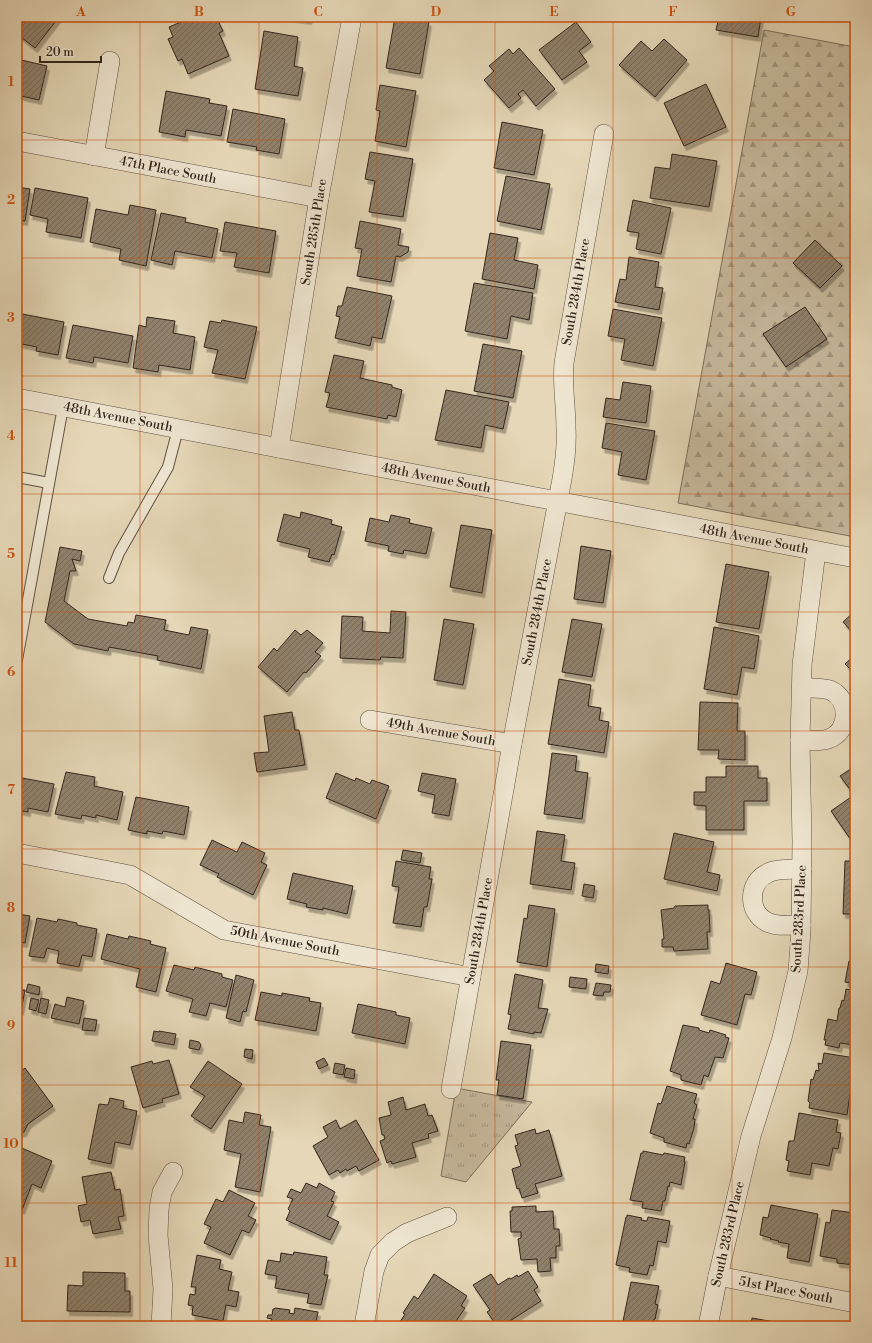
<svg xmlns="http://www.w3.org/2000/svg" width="872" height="1343" font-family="'Libre Bodoni',serif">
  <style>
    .forest { fill: url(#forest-firs); stroke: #7d6f5c }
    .park { fill: url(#park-tufts); stroke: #7d6f5c }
    .building { fill: url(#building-hatch); stroke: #33251c; filter: url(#shadow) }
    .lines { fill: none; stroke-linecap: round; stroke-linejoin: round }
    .lane-casing { stroke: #605243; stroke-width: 12 }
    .street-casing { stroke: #605243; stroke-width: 20 }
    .lane { stroke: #eee5d0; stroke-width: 10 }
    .street { stroke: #eee5d0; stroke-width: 19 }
    .grid { fill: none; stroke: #cd510e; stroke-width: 1; stroke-opacity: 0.55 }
    .labels { text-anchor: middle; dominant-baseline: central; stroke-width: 3; stroke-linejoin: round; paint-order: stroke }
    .street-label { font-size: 13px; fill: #33251c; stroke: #eee5d0 }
    .neatline { fill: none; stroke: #cd510e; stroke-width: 1.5 }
    .grid-label { font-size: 13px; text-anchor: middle; font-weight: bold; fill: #cd510e }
  </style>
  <defs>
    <pattern id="forest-firs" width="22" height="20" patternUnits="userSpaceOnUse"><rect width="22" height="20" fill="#c7b99d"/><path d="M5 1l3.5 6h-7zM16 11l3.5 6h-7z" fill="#a2967f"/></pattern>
    <pattern id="park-tufts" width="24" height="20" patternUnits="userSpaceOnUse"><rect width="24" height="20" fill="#c7b99d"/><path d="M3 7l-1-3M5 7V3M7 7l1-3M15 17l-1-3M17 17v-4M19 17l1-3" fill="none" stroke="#a2967f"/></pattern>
    <pattern id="building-hatch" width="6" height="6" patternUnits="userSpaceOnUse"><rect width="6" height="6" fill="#90826d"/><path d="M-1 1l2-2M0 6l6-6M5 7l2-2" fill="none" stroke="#766a59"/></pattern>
    <filter id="shadow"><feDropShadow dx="2.5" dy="4.5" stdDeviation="0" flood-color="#0004"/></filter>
  </defs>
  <rect width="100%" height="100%" fill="#e5d7b7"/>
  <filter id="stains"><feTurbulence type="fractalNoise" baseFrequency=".005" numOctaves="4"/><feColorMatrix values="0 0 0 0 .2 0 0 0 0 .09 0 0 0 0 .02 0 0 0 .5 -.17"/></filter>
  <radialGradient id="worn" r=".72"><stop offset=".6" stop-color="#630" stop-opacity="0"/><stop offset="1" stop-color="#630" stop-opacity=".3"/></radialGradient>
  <polygon class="forest" points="764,30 855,47 855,537 678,503"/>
  <polygon class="park" points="456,1088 532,1102 466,1182 441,1176"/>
  <g class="building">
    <polygon points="17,17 59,17 35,48 17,34"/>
    <polygon points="193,17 216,17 223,31 219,33 229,56 188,74 182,59 178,61 168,39 173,37 169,27"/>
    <polygon points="289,17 310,17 309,20"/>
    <polygon points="395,17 429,22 420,74 386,68"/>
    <polygon points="719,17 761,17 758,37 716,30"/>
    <polygon points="576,22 591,42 579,51 587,62 562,80 539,50"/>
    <polygon points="264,31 298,37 294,66 303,68 298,96 255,89"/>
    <polygon points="664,39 687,60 655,97 619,65 641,41 652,51"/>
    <polygon points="519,48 555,89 536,106 523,90 518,94 521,98 509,108 484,80 494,71 489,66 509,49 513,54"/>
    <polygon points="17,59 47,66 39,100 17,95"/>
    <polygon points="706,84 726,127 684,146 664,103"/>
    <polygon points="380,85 416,91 406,147 375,141 380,111 376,110"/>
    <polygon points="166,91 210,99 209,103 227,106 221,136 186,130 185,137 159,132"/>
    <polygon points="233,109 285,119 279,154 256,150 257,147 227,142"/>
    <polygon points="502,122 543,130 534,175 494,168"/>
    <polygon points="370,152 413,159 403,217 369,212 375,181 365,179"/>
    <polygon points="672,154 717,161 709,207 650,198 655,167 670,169"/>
    <polygon points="506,176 550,184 541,230 497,221"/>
    <polygon points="17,187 30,189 25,221 17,220"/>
    <polygon points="35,188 88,198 81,238 46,232 48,219 30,215"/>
    <polygon points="633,200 671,208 661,254 636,249 639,233 627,231"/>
    <polygon points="130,205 156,210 146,266 119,260 121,249 90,242 96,209 128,215"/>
    <polygon points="161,213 186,218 185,222 218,229 212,258 175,251 172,265 151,260"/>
    <polygon points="360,221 401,229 398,245 409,247 408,252 400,257 396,256 391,282 357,276 362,249 355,248"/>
    <polygon points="225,222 276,231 269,273 234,267 237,253 220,251"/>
    <polygon points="490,233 518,238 514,260 538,265 534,289 482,279"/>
    <polygon points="815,240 842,266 820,288 793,263"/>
    <polygon points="629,257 659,262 655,287 663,288 659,310 615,302 620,279 626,280"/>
    <polygon points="474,283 533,293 529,320 511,316 507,339 465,331"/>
    <polygon points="347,287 392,296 382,339 372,337 370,346 335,338 340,317 336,316 338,306 342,306"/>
    <polygon points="805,307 827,339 786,367 763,334"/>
    <polygon points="613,309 662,318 653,366 621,360 625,339 608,336"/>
    <polygon points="17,313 64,322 58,355 36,351 37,347 17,343"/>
    <polygon points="147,317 175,321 173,333 195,337 190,370 159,365 158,372 133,368 139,325 146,327"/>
    <polygon points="222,320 257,327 245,379 212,373 218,350 204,347 210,321 221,323"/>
    <polygon points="73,325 133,336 128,363 94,357 93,363 66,358"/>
    <polygon points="483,344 522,351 513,398 474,391"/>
    <polygon points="334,355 364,361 360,378 392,385 392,387 402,390 396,417 388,415 387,419 326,407 330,393 325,392"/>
    <polygon points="623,382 651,386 646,423 603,417 606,398 620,400"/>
    <polygon points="446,390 509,402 503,429 485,425 481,448 435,440"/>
    <polygon points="606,423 655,431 646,480 618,475 622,452 602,448"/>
    <polygon points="301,512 332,520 331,524 342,527 334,555 332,554 329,562 308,557 310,549 277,541 284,514 300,518"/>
    <polygon points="391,515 410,519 409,523 432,528 426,554 404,550 403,554 388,551 389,546 365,541 370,518 389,522"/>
    <polygon points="461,525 492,530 482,593 450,587"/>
    <polygon points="581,546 611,551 603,603 574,599"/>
    <polygon points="60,547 82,551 80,561 72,559 76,571 70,571 64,601 88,619 127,626 128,622 134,623 136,615 166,620 164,630 189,635 191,627 208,630 201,669 157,660 158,656 109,647 108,651 74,644 45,622"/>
    <polygon points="726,564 769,572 759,629 716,622"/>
    <polygon points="391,611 406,612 403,658 381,657 380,660 340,658 342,616 363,617 362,631 390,633"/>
    <polygon points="855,611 855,635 843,622"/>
    <polygon points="444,619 474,624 463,685 434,680"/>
    <polygon points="572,619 602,624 592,677 562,672"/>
    <polygon points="714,627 759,636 754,669 742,667 737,695 704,689"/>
    <polygon points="295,630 301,635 307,630 323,643 315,652 321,656 306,673 304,672 287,692 258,667 274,648 277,651"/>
    <polygon points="855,655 855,674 845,664"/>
    <polygon points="559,679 591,685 588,706 601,708 599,720 609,722 604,753 548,744"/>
    <polygon points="700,702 738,703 737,731 745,731 745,760 718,759 719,750 698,750"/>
    <polygon points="292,712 295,730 299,730 305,765 257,772 254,753 269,752 264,716"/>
    <polygon points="552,753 577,756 575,771 588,773 582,819 544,814"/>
    <polygon points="726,766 758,766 758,778 767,778 767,801 744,801 744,830 706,830 706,806 694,805 694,792 706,792 706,777 726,777"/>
    <polygon points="855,766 855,842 853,843 831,811 854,795 840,776"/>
    <polygon points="66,772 95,777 94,786 123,792 117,820 96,815 96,818 82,815 81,819 55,814"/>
    <polygon points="336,773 355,781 356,778 370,784 372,780 389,786 376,819 326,798"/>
    <polygon points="422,773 456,779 449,816 432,813 435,795 418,791"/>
    <polygon points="17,777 54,784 48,812 28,808 28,812 17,810"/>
    <polygon points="136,797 189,807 184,835 163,831 162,834 147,831 147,834 128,830"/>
    <polygon points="537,831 565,835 561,861 575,863 571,890 530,884"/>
    <polygon points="674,833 714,842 707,872 720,875 717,891 664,879"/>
    <polygon points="212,840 237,852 242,842 265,853 261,862 267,865 253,895 217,877 219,874 200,865"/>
    <polygon points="403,850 422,853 420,863 401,860"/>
    <polygon points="396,861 431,867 429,879 432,879 427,907 424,907 421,927 393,923 399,887 392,886"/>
    <polygon points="845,861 855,861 855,914 843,914"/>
    <polygon points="293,873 353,886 347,914 323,908 323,910 306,907 307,904 287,899"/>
    <polygon points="584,884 595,886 593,898 582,896"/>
    <polygon points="529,905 555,909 547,967 517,962 524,918 527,919"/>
    <polygon points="708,905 708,910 709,910 710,932 707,932 708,949 674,951 673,947 662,947 662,939 664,939 661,910 674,908 675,906"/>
    <polygon points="17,910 19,910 18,914 30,916 25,943 17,942"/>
    <polygon points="37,918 57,922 58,919 77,923 77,925 97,929 92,957 82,955 79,967 57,963 59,951 47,948 44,958 29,956"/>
    <polygon points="107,934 128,939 129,936 151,941 150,944 166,948 156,992 136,987 140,969 101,959"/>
    <polygon points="855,939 855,984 845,982 849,961 851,961"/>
    <polygon points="726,963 757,972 751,995 745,994 737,1025 701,1015 711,981 720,984"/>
    <polygon points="596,964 609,966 608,974 595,972"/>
    <polygon points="174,965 194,970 195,967 222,974 222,977 233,980 226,1007 210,1003 206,1016 189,1012 193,999 166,991"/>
    <polygon points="515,974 543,980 538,1008 548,1009 541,1033 534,1032 534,1034 508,1029 511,1015 508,1014"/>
    <polygon points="236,975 254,980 246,1012 243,1011 240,1022 226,1018"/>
    <polygon points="570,977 587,979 586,989 569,987"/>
    <polygon points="596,983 611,985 610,992 604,992 603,996 593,995"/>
    <polygon points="28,984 40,987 39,995 26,992"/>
    <polygon points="846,989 855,991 855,1045 840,1043 839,1048 825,1045 826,1040 824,1040 828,1019 837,1021 839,1008 840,1008 842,1000 844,1001"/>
    <polygon points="20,990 25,990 21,1011 17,1010"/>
    <polygon points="261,992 282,996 282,993 310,998 309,1001 321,1003 316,1031 255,1020"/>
    <polygon points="67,997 84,1001 79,1024 51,1018 55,1004 65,1007"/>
    <polygon points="31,998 39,1000 36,1011 29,1009"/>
    <polygon points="41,998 49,1000 46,1014 38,1012"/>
    <polygon points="358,1004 396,1012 396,1015 410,1018 405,1044 352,1033"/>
    <polygon points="84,1018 97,1020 95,1031 82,1030"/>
    <polygon points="683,1025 699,1028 699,1030 709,1033 710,1030 726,1035 725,1037 729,1038 723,1058 715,1057 708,1077 704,1075 701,1085 681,1080 681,1075 670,1071"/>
    <polygon points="154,1031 159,1032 159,1031 176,1034 174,1045 152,1041"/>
    <polygon points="190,1040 199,1042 201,1045 199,1050 189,1048"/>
    <polygon points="501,1041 531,1045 523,1099 497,1095 499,1080 496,1080"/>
    <polygon points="245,1049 253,1050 252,1059 244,1057"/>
    <polygon points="824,1053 855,1058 847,1115 809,1108 810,1103 808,1101 811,1079 813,1080 816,1070 819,1071 818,1063 822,1064"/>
    <polygon points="324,1058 328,1065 319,1069 316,1062"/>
    <polygon points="169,1060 179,1094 162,1099 163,1102 143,1108 131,1067 152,1061 153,1064"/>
    <polygon points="208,1061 242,1084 211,1129 191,1116 205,1096 190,1087"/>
    <polygon points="335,1063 345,1065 343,1075 333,1073"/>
    <polygon points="25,1068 53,1106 28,1124 24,1132 17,1133 17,1074"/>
    <polygon points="346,1068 355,1070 354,1079 344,1077"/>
    <polygon points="667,1086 697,1094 694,1103 697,1105 693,1119 695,1119 694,1128 689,1144 687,1143 686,1148 664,1142 664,1138 650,1133 658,1103 661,1104"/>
    <polygon points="403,1097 406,1110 425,1104 428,1116 432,1115 438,1131 428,1134 429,1138 412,1143 416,1157 392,1164 391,1161 387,1163 380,1141 385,1139 384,1135 382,1135 379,1118 391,1115 388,1102"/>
    <polygon points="110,1098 124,1101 123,1108 137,1111 130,1145 115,1142 111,1164 88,1159 99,1104 108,1105"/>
    <polygon points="245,1112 261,1115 259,1125 271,1127 260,1192 235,1187 241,1154 224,1150 229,1120 243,1123"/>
    <polygon points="799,1113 838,1120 836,1132 841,1133 838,1149 833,1148 829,1166 812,1163 810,1175 787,1171 789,1161 786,1160 789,1141 794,1141"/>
    <polygon points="336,1120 340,1129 356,1120 379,1160 359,1171 356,1166 347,1171 346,1169 340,1173 338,1170 329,1175 313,1146 328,1137 323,1127"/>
    <polygon points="535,1129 536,1134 549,1130 562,1176 535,1184 538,1193 522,1198 519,1188 517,1189 512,1169 521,1166 515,1146 518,1145 515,1135"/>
    <polygon points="17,1146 52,1161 41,1188 32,1184 22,1210 17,1208"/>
    <polygon points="643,1151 663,1155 664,1153 685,1157 684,1162 685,1162 681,1185 670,1182 669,1187 668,1186 665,1201 663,1201 661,1211 642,1208 643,1202 630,1200 641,1153 643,1153"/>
    <polygon points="111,1172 115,1190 120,1189 124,1216 118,1217 121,1229 93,1234 90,1220 81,1222 78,1206 87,1204 82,1177"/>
    <polygon points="306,1183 317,1188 319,1183 335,1192 331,1201 334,1202 327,1216 339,1222 330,1240 286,1220 290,1211 288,1209 293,1199 287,1197 291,1189 301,1193"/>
    <polygon points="229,1190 255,1203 248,1216 256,1220 249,1233 242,1230 230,1255 204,1243 211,1227 204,1224 216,1199 223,1202"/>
    <polygon points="771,1205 818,1214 809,1262 787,1258 789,1244 778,1242 779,1241 770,1239 771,1238 760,1235 763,1217 768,1218"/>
    <polygon points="536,1206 536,1212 553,1211 554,1229 559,1229 560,1246 556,1246 556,1258 550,1258 551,1271 538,1272 537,1259 521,1260 518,1239 521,1238 521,1232 511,1232 510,1211 512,1211 512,1207"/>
    <polygon points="832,1210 855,1213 855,1265 837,1263 837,1259 820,1256 826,1222 830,1223"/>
    <polygon points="627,1215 642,1218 641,1220 647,1221 648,1217 670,1221 666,1243 658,1241 653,1266 650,1265 647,1275 629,1272 630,1268 616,1265 626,1217 627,1217"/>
    <polygon points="294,1252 327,1257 324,1275 328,1275 321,1305 307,1303 309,1294 275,1288 277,1276 265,1274 268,1260 280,1262 281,1253 293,1255"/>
    <polygon points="197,1255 221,1260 219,1269 232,1272 228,1290 239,1292 236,1307 226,1305 223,1321 192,1315 193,1306 188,1305 190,1294 195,1295 196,1287 191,1287"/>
    <polygon points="528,1271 538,1287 534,1290 541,1301 502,1326 497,1326 487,1312 490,1310 473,1285 491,1274 498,1285 509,1278 511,1279 517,1275 518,1277"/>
    <polygon points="83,1272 125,1273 125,1291 130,1291 130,1312 67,1311 68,1285 83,1286"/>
    <polygon points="434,1274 467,1296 461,1306 465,1308 456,1321 462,1325 461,1326 405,1326 400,1322 405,1314 403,1313 414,1296 418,1299"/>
    <polygon points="631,1282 659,1286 655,1304 658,1305 655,1319 654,1319 652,1326 622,1326"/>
    <polygon points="275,1308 290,1310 289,1313 294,1314 295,1308 318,1312 315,1326 267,1326 268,1323 271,1324 272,1319 267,1318 268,1315 272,1315 273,1309 274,1309"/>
    <polygon points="752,1318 797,1326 751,1326"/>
    <polygon points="72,1322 92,1326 72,1326"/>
    <polygon points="194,1322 210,1326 193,1326"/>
    <polygon points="94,1323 113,1326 93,1326"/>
  </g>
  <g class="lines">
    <g class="lane-casing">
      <g id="lane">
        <polyline points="17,477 49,483"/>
        <polyline points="109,578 119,553 168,467 178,429"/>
        <polyline points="17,660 63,407"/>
      </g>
    </g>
    <g class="street-casing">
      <g id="street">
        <polyline points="17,141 319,198"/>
        <polyline points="94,156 110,61"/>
        <polyline points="17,398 855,558"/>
        <polyline points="279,448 319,198 352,17"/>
        <polyline points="370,720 512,744"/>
        <path d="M800,740C809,740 819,742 828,739C850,732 851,699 830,690C821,687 811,688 802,688"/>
        <polyline points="17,853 130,875 224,930 471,977"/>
        <path d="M801,925C790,925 777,927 767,922C747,912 748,882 768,873C777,868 792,870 802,869"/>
        <path d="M451,1089L512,744L562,479C565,462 567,445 566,428C566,406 562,385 564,363L604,134"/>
        <polyline points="718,1276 855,1303"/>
        <polyline points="161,1326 163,1289 158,1235 159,1209 162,1192 173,1172"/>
        <polyline points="364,1326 374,1271 380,1255 393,1242 407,1233 447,1217"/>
        <polyline points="708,1326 718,1276 751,1136 782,1038 798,971 801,931 802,841 800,740 802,665 816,551"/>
      </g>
    </g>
    <use href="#lane" class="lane"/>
    <use href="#street" class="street"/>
  </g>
  <path class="grid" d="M140,17V1326M259,17V1326M377,17V1326M495,17V1326M613,17V1326M732,17V1326M17,140H855M17,258H855M17,376H855M17,494H855M17,612H855M17,731H855M17,849H855M17,967H855M17,1085H855M17,1203H855"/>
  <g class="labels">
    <g class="street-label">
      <text transform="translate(168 170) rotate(11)">47th Place South</text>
      <text transform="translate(314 232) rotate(-81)">South 285th Place</text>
      <text transform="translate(576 292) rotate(-80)">South 284th Place</text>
      <text transform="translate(118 417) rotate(11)">48th Avenue South</text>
      <text transform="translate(436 478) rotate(11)">48th Avenue South</text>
      <text transform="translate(754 539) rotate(11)">48th Avenue South</text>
      <text transform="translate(537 612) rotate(-79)">South 284th Place</text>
      <text transform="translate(441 732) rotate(10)">49th Avenue South</text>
      <text transform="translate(799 919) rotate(-87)">South 283rd Place</text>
      <text transform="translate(479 931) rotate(-80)">South 284th Place</text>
      <text transform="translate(285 941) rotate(11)">50th Avenue South</text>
      <text transform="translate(728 1234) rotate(-77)">South 283rd Place</text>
      <text transform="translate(786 1290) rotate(11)">51st Place South</text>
    </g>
  </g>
  <rect width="872" height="1343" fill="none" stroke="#e5d7b7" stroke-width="44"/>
  <path d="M40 56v6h61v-6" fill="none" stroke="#33251c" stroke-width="2"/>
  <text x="46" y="56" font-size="12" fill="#33251c" stroke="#eee5d0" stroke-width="3" paint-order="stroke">20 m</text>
  <rect x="22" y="22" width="828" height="1299" class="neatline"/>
  <g class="grid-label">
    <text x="81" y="16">A</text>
    <text x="199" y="16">B</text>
    <text x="318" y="16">C</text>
    <text x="436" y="16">D</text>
    <text x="554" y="16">E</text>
    <text x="673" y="16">F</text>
    <text x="791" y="16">G</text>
    <text x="11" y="86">1</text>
    <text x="11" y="204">2</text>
    <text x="11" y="322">3</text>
    <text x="11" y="440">4</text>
    <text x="11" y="558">5</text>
    <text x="11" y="676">6</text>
    <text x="11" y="794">7</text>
    <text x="11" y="912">8</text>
    <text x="11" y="1030">9</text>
    <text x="11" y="1148">10</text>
    <text x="11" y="1267">11</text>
  </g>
  <rect width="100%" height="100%" filter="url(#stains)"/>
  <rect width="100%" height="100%" fill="url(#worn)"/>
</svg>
